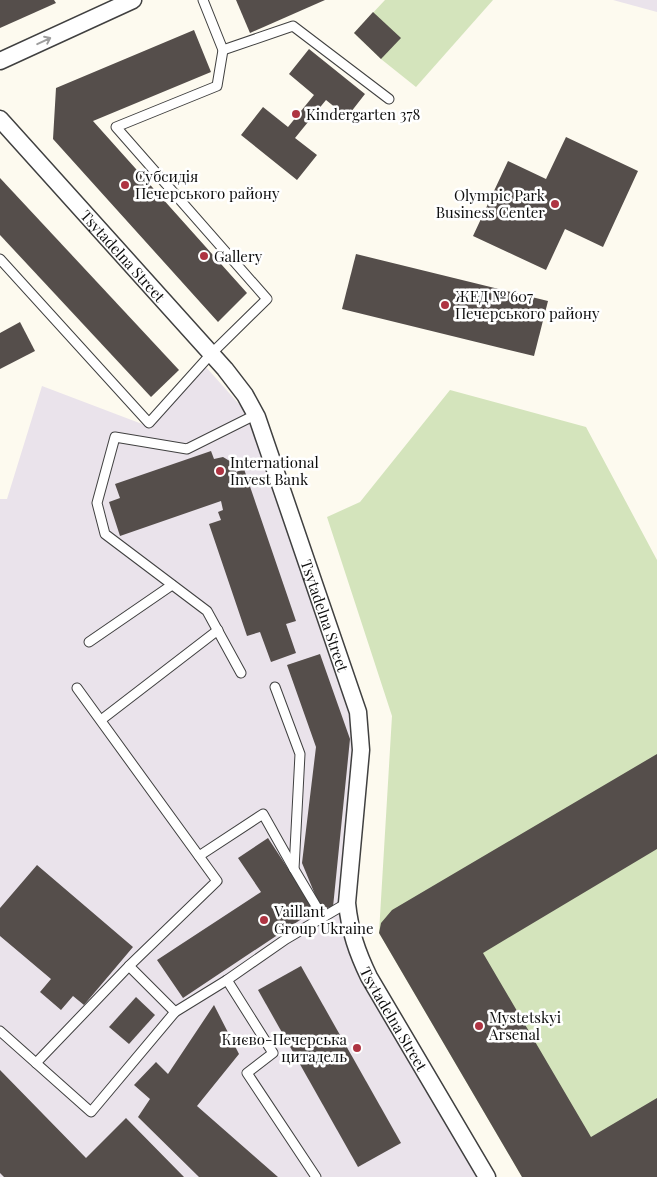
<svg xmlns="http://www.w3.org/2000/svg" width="657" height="1177" font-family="'Playfair Display',serif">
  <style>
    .industrial { fill: #eae3eb }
    .green { fill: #d4e4bc }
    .building { fill: #554e4b }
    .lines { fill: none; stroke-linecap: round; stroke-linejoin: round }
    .lane-casing { stroke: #404040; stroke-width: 11 }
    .street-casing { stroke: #404040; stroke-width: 19 }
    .lane { stroke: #fff; stroke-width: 9 }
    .street { stroke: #fff; stroke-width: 16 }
    .oneway { stroke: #9e9e9e }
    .poi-dot { fill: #ae3442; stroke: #fff; stroke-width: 2 }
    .labels { text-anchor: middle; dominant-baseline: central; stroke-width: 5; stroke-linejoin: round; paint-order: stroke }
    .poi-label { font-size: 15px; fill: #0d0d0d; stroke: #fff; text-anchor: start }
    .street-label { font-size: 15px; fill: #0d0d0d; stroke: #fff }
  </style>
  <rect width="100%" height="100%" fill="#fdfaef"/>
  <g class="industrial">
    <polygon points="613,0 657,0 657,12"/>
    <polygon points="206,367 263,431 358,712 349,926 487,1177 0,1177 0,499 7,499 42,386 150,427"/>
  </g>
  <g class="green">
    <polygon points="385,0 493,0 416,87 381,59 354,33"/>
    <polygon points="450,390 586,427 657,560 657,1177 522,1177 379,933 392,716 327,517 360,502"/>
  </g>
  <g class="building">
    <polygon points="0,0 54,0 56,3 0,28"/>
    <polygon points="236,0 325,0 250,33"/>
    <polygon points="373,12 401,38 381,59 354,33"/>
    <polygon points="194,30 211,72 93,121 247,293 218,322 53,139 56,88"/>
    <polygon points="309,49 365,94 347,117 326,100 295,138 317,155 297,180 241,135 263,107 288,127 314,95 289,74"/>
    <polygon points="566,137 638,171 603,247 565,229 546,270 473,236 508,161 546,179"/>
    <polygon points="0,178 179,370 151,397 0,235"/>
    <polygon points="356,254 548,301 534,356 342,309"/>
    <polygon points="20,322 35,351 0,369 0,333"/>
    <polygon points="211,451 214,459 223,457 233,463 236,472 244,469 296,621 286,624 296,653 271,662 260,632 247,636 209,524 221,520 218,512 223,510 221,501 120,536 109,502 120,498 115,484"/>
    <polygon points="320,654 350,739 333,907 321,909 302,863 316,747 287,665"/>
    <polygon points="657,754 657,849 483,953 591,1137 657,1098 657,1177 522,1177 379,933 381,923 392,910"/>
    <polygon points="268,838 315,910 183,998 157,960 261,892 238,858"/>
    <polygon points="37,865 133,947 84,1005 73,996 61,1010 40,992 51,979 0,936 0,908"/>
    <polygon points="301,966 401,1143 358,1167 258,990"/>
    <polygon points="136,997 155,1015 129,1044 109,1027"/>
    <polygon points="214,1005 239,1054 197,1106 278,1177 199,1177 138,1117 150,1099 134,1085 156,1062 168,1074"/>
    <polygon points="0,1070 86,1158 126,1118 184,1177 4,1177 0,1173"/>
  </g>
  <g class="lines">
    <g class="lane-casing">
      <g id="lane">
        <polyline points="223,50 293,26 389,99"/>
        <polyline points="0,259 149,423 211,354 267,299 116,127 217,86 223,50 203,0"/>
        <polyline points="89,642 172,585"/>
        <polyline points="241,673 207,611 105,534 97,503 115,437 187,449 251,417 257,417"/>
        <polyline points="275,687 300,754 294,869 322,916"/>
        <polyline points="77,688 217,881 129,966"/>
        <polyline points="101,720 218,630"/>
        <polyline points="199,856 263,814 294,869"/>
        <polyline points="227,980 273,1053 247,1073 316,1177"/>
        <polyline points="0,1031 91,1112 175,1012 227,980 286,939 347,903"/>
        <polyline points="36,1063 129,966 175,1012"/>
      </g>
    </g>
    <g class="street-casing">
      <g id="street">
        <polyline points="0,61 133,0"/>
        <path id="s1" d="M0,119L225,369L245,395L257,417L358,712L361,750L347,903C350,932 357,952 369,977L487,1177"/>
      </g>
    </g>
    <use href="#lane" class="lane"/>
    <use href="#street" class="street"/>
  </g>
  <defs><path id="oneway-shaft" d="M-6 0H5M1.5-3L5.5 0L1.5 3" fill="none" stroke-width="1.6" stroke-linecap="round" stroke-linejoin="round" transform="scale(1.25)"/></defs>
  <use class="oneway" href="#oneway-shaft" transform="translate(44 41) rotate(-25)"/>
  <g class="poi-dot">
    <circle cx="296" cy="114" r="5"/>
    <circle cx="125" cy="185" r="5"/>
    <circle cx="555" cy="204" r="5"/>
    <circle cx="204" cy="256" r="5"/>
    <circle cx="445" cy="305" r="5"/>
    <circle cx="220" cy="471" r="5"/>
    <circle cx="264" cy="920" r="5"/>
    <circle cx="479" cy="1026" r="5"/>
    <circle cx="357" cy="1048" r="5"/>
  </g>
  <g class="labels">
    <g class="poi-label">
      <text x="306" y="114">Kindergarten 378</text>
      <text x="135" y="176">Субсидія<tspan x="135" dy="17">Печерського району</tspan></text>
      <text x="545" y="195" text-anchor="end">Olympic Park<tspan x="545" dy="17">Business Center</tspan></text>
      <text x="214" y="256">Gallery</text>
      <text x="455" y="296">ЖЕД № 607<tspan x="455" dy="17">Печерського району</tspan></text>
      <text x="230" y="462">International<tspan x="230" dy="17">Invest Bank</tspan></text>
      <text x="274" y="911">Vaillant<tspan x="274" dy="17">Group Ukraine</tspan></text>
      <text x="489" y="1017">Mystetskyi<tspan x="489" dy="17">Arsenal</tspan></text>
      <text x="347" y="1039" text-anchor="end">Києво-Печерська<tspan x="347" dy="17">цитадель</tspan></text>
    </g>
    <g class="street-label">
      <text stroke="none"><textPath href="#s1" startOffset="184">Tsytadelna Street</textPath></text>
      <text stroke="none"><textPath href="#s1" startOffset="604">Tsytadelna Street</textPath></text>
      <text stroke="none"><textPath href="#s1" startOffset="1024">Tsytadelna Street</textPath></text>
    </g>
  </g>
</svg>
